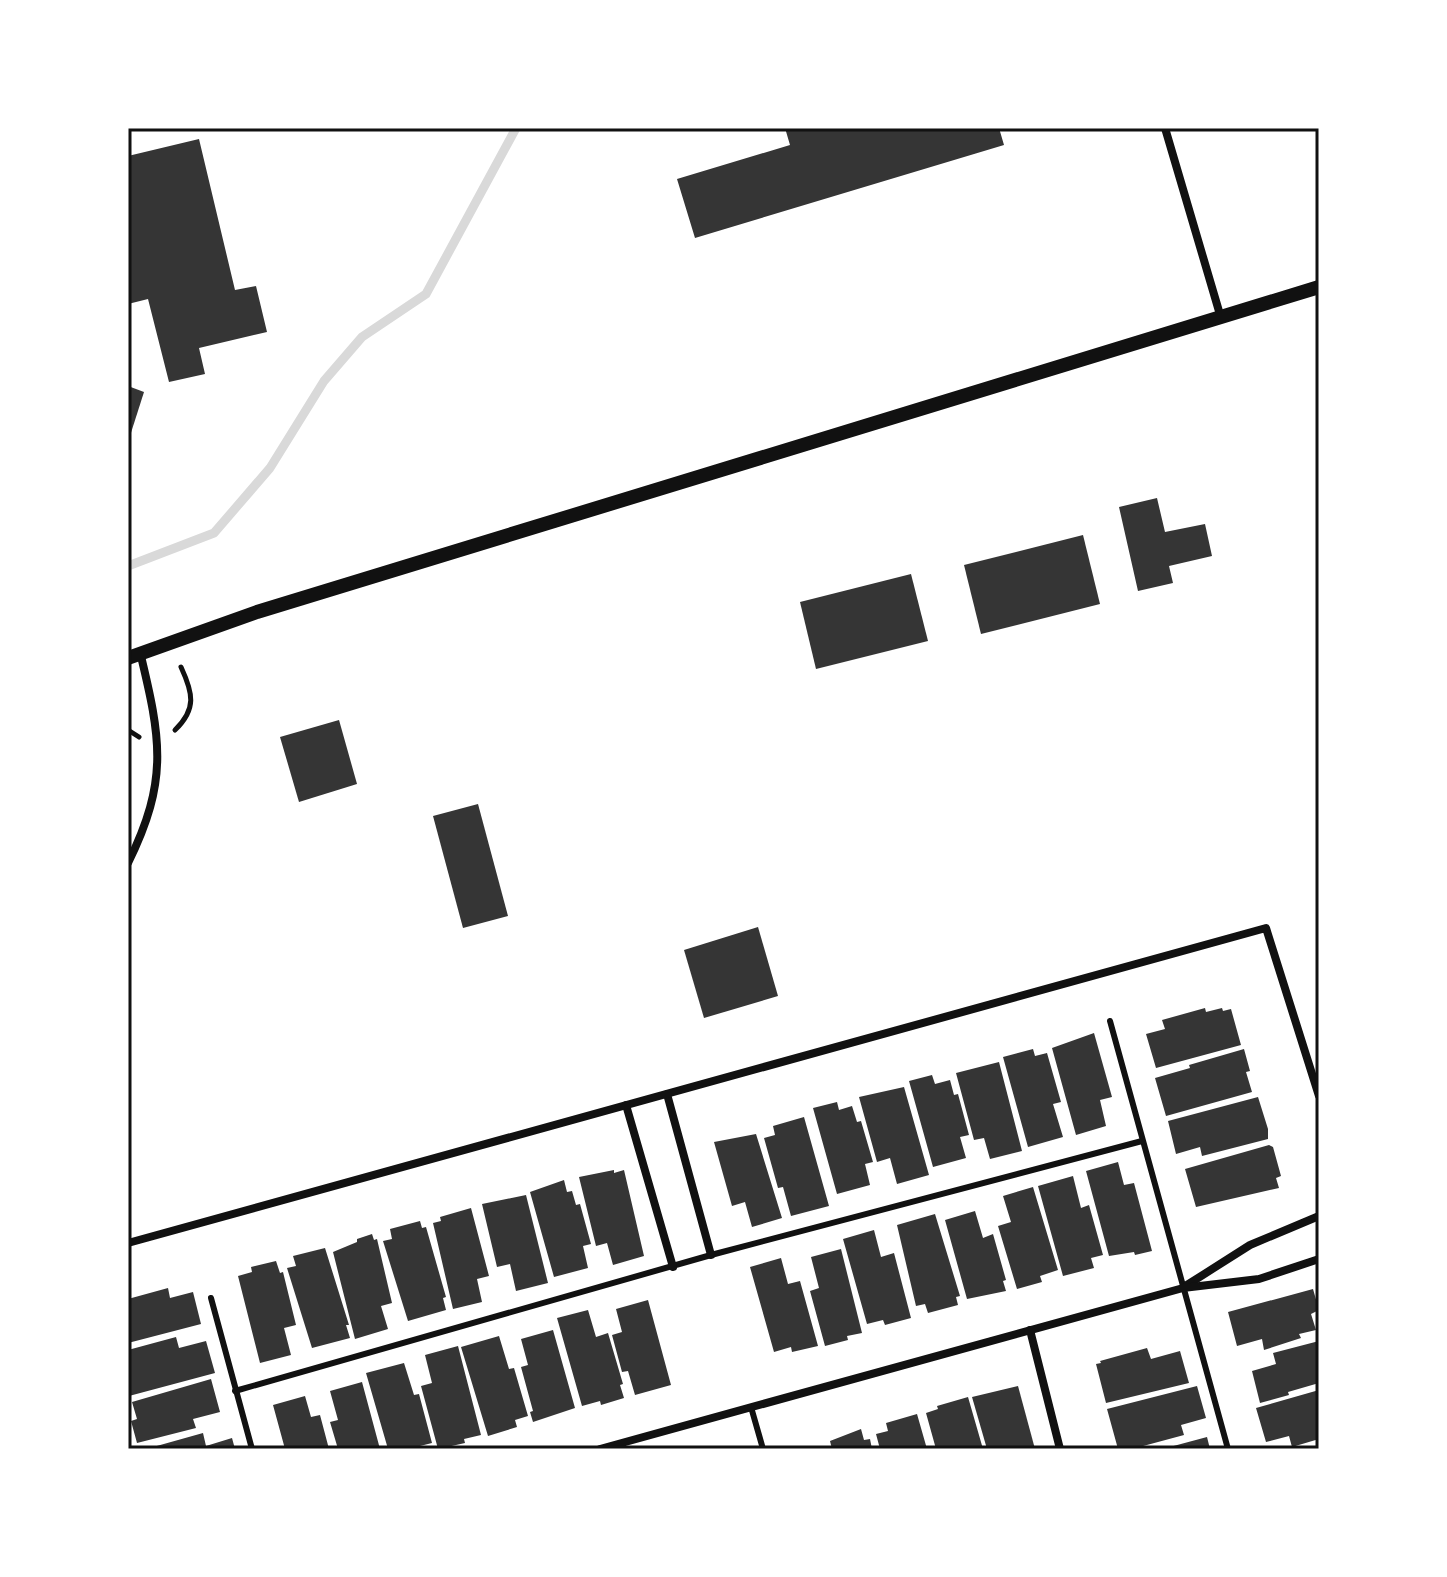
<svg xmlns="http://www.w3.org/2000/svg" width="1447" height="1577" font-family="Arial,sans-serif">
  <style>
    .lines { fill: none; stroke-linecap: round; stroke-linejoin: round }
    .stream { stroke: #d9d9d9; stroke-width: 9 }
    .building { fill: #353535 }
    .path { stroke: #111; stroke-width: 5 }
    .service { stroke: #111; stroke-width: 6 }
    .minor { stroke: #111; stroke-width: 8 }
    .tertiary { stroke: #111; stroke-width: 14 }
    .neatline { fill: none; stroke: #111; stroke-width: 3 }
  </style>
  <rect width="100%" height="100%" fill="#fff"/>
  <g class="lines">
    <polyline class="stream" points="128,566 214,533 270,468 324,381 362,337 426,294 516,128"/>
  </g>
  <g class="building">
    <polygon points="785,128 999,128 1004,145 695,238 677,179 790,145"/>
    <polygon points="199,139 235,290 256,286 267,332 199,348 205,374 169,382 148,299 128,304 128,156"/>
    <polygon points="128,386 144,392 129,439 128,439"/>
    <polygon points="1157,498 1165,532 1205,524 1212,556 1169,566 1173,583 1138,591 1119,507"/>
    <polygon points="1083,535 1100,604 981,634 964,565"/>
    <polygon points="911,574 928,641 816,669 800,602"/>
    <polygon points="339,720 357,784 299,802 280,737"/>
    <polygon points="478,804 508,916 463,928 433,816"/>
    <polygon points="758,927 778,996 704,1018 684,950"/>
    <polygon points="1205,1008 1206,1012 1222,1008 1223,1011 1231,1009 1241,1045 1156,1068 1146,1034 1165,1029 1162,1020"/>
    <polygon points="1094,1033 1112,1097 1100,1100 1106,1126 1076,1135 1052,1048"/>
    <polygon points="1033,1049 1035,1056 1047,1053 1061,1102 1053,1104 1063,1137 1028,1147 1003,1057"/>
    <polygon points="1244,1049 1250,1071 1246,1072 1252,1092 1166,1116 1155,1078 1190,1068 1189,1065"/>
    <polygon points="999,1062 1022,1151 990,1159 984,1138 974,1140 956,1073"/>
    <polygon points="932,1075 935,1084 950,1080 954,1095 958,1094 969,1135 960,1137 966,1158 933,1167 909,1081"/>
    <polygon points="904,1087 929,1175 897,1184 890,1158 877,1162 859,1097"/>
    <polygon points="1258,1097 1268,1129 1268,1139 1202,1156 1200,1147 1176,1154 1168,1121"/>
    <polygon points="837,1102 839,1110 852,1106 857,1122 861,1121 873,1162 865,1164 870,1185 837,1194 813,1108"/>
    <polygon points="804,1117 829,1206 791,1216 783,1187 778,1188 764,1138 775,1135 773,1126"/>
    <polygon points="756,1134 782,1218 752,1227 745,1202 732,1206 714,1142"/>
    <polygon points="1269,1145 1273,1147 1281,1176 1276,1178 1279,1188 1196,1207 1185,1169"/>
    <polygon points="1118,1162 1124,1185 1134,1183 1152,1251 1135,1255 1134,1252 1109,1256 1086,1171"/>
    <polygon points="614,1170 614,1173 624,1170 644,1256 613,1265 607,1243 596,1246 579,1177"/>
    <polygon points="1073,1176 1081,1208 1089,1205 1103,1255 1091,1258 1094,1268 1063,1276 1038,1186"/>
    <polygon points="564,1180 567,1192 572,1191 576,1205 580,1204 591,1244 583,1246 588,1268 554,1277 530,1192"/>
    <polygon points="1033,1187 1058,1270 1040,1276 1042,1282 1017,1289 998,1226 1011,1222 1003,1196"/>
    <polygon points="526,1195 548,1283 516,1291 510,1264 497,1267 482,1204"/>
    <polygon points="471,1208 489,1276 477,1279 482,1302 453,1309 433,1223 441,1221 440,1217"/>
    <polygon points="975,1211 983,1238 993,1234 1006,1280 1003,1281 1006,1291 967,1299 945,1220"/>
    <polygon points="935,1214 960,1296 956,1297 958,1305 928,1313 925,1304 916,1306 897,1225"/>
    <polygon points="420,1221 422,1228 426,1227 446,1297 443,1298 446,1310 408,1321 383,1241 392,1239 390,1229"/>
    <polygon points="874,1230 881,1257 894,1253 911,1318 885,1325 883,1320 867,1324 843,1239"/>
    <polygon points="372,1234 374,1240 377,1239 392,1303 381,1306 388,1329 355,1339 333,1252 357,1242 357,1239"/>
    <polygon points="325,1248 349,1325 346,1325 350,1338 312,1348 287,1268 296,1266 293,1256"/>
    <polygon points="841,1249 862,1333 847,1336 848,1340 825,1346 810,1291 819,1288 811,1257"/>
    <polygon points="781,1258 788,1284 800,1281 818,1346 792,1352 791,1347 774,1352 750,1267"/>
    <polygon points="276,1261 280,1273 283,1272 296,1325 284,1328 291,1355 260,1363 238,1276 252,1272 251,1267"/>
    <polygon points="168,1288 170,1298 193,1292 201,1324 128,1343 128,1299"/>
    <polygon points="1313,1289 1319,1310 1311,1314 1316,1330 1299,1334 1301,1338 1264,1350 1262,1339 1237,1346 1228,1312"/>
    <polygon points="648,1300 671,1385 635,1395 628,1371 622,1372 612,1335 622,1332 616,1309"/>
    <polygon points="588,1310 596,1337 608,1333 623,1384 620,1385 624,1398 601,1405 600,1401 582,1406 557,1318"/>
    <polygon points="553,1330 575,1408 533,1422 530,1412 533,1411 521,1367 528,1365 521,1339"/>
    <polygon points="499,1336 509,1369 514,1368 528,1416 515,1420 517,1427 488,1436 461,1347"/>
    <polygon points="176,1337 179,1348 206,1341 215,1373 129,1396 128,1350"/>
    <polygon points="1319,1341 1319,1383 1288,1392 1289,1395 1260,1403 1252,1371 1276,1364 1273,1353"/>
    <polygon points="458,1346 481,1435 464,1439 465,1443 438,1449 421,1386 432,1383 425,1355"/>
    <polygon points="1147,1348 1151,1359 1180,1351 1189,1383 1106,1403 1096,1364 1101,1363 1100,1361"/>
    <polygon points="404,1363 414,1395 419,1394 432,1443 420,1446 421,1449 388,1449 366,1373"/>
    <polygon points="211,1379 220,1412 193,1419 196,1428 137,1443 131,1421 137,1419 132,1402"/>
    <polygon points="362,1382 380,1449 338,1449 330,1422 338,1420 330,1391"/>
    <polygon points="1018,1386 1035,1449 987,1449 972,1397"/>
    <polygon points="1197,1386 1206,1418 1181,1425 1184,1435 1132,1449 1118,1449 1107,1409"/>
    <polygon points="1319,1390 1319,1439 1292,1447 1289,1436 1266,1442 1256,1408"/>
    <polygon points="305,1396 311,1417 320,1415 329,1449 285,1449 273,1405"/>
    <polygon points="968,1397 983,1449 936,1449 926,1413 938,1409 937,1406"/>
    <polygon points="917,1414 927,1449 880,1449 876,1434 888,1431 886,1423"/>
    <polygon points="861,1429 864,1440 870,1439 872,1449 832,1449 830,1441"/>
    <polygon points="203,1433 206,1446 232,1438 235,1449 146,1449"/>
    <polygon points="1207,1437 1210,1449 1166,1449 1166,1448"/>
  </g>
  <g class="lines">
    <g class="path">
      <polyline points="128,730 139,737"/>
      <path d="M175,730C197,709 193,693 181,667"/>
    </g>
    <g class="service">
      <polyline points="1110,1021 1228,1449"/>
      <polyline points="211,1298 252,1449"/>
      <polyline points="235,1391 711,1255 1142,1141"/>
      <polyline points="751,1407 763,1449"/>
    </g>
    <g class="minor">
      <polyline points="1165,128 1221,318"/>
      <path d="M128,863C169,780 161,739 140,652"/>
      <polyline points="667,1094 711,1255"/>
      <polyline points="626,1105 673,1267"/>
      <polyline points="128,1243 1266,928 1319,1096"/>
      <polyline points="1187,1285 1250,1245 1319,1216"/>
      <polyline points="1030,1330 1060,1449"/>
      <polyline points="600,1449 1183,1288 1259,1279 1319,1259"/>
    </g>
    <polyline class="tertiary" points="128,658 257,612 1319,287"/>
  </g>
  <rect width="1447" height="1577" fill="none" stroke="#ffffff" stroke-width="260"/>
  <rect x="130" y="130" width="1187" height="1317" class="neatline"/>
</svg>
